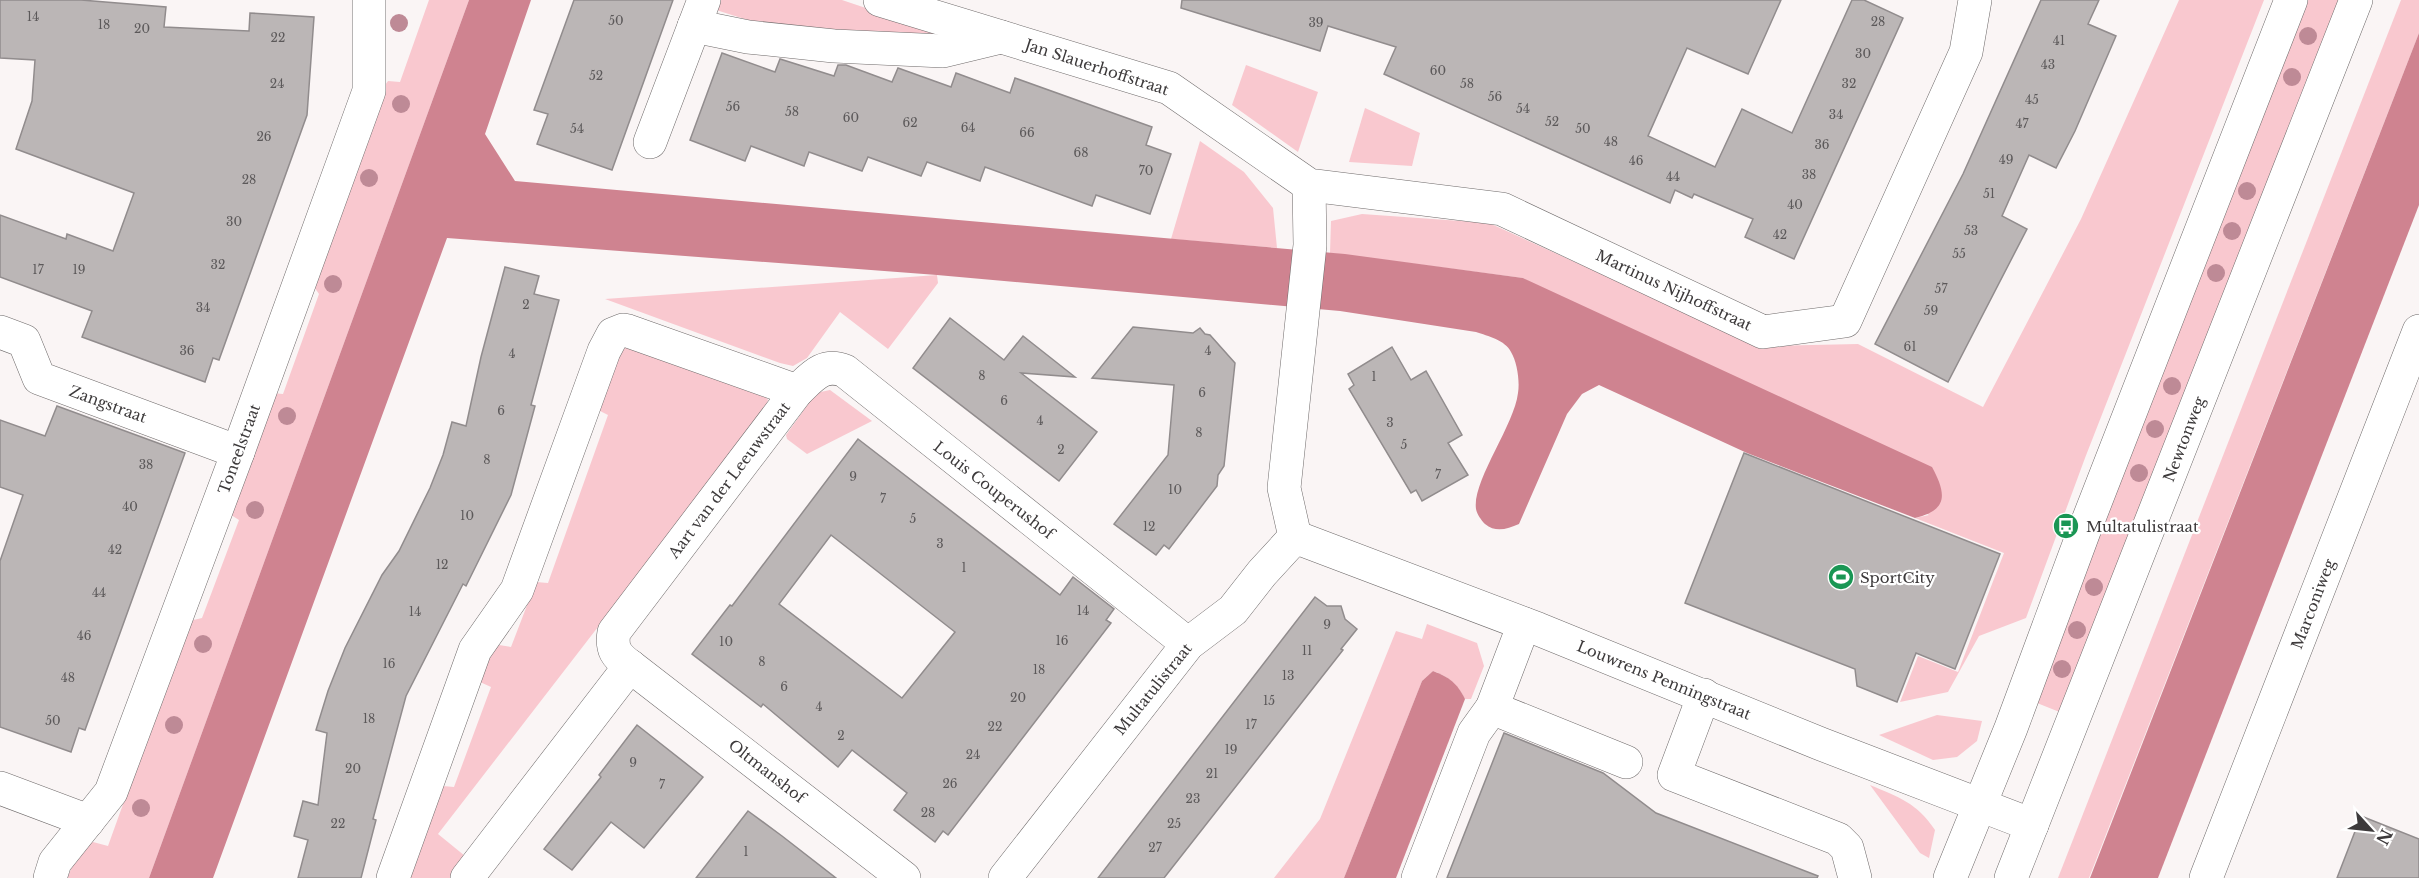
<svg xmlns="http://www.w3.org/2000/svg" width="2419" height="878" font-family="'Libre Baskerville',serif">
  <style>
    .green { fill: #f9c8cf }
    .water { fill: #cf8390 }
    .building { fill: #bbb6b6; stroke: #918c8d; stroke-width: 1.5; fill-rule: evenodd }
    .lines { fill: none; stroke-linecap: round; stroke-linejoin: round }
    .minor-casing { stroke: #6f6b6b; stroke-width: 34 }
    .major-casing { stroke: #6f6b6b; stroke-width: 34 }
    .minor { stroke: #fff; stroke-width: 33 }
    .major { stroke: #fff; stroke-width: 33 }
    .tree { fill: #be8a96 }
    .labels { text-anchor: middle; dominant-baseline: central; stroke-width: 4.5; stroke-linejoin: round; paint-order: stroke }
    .number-label { font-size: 12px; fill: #5c595a }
    .street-label { font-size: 15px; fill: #3d3a3b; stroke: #fff }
    .poi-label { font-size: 15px; fill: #3d3a3b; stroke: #fff; text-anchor: start }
  </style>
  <rect width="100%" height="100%" fill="#faf5f5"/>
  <g class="green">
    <polygon points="429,0 469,0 149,878 67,878 81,847 93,842 108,846 189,621 202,618 239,520 228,513 272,393 283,394 319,294 312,284 379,93 388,81 400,82"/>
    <polygon points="717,0 842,0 952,37 797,30 754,22 713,9"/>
    <polygon points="2179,0 2264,0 2085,458 2026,618 1979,636 1948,692 1900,702 1918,656 1958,672 2004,553 1915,518 1929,515 1523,278 1330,253 1331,221 1362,214 1489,223 1760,346 1858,344 1983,407 2081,219"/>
    <polygon points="2305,0 2340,0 2062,713 2032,701"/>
    <polygon points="2401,0 2419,0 2419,33 2089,878 2058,878"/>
    <polygon points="1246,65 1318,92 1298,152 1232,105"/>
    <polygon points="1365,108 1420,133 1412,166 1349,162"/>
    <polygon points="1200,141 1244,172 1273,208 1277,248 1171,239"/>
    <polygon points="937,275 938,283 888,349 840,312 807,358 793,366 780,363 605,299"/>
    <polygon points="626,347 761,390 768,400 764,412 438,834 465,856 453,878 409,878 443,786 454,787 491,687 480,682 490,654 499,645 511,647 536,582 548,583 608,415 600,411 598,405 616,358"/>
    <polygon points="830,390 872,421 807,454 787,439 786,435 816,393"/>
    <path d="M1427,624L1477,643L1484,666L1471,699H1465C1457,684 1449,677 1433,671L1422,681L1344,878H1274L1320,819L1396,631L1422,639Z"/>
    <polygon points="1937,715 1982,721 1977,741 1957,757 1933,760 1879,735"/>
    <path d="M1870,785C1900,798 1916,802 1935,830L1929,858L1920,853Z"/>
  </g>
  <g class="water">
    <path d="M469,0H531L485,134L515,181L1345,254L1523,278L1932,467C1946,493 1949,510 1915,518L1747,453L1599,385L1582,394L1567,414L1519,524C1507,529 1496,533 1485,524C1481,520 1477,514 1476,509C1472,481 1514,426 1518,393C1520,381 1517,362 1511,352C1505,340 1488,336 1476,332L1340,311L937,275L447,238L213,878H149Z"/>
    <polygon points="2419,33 2419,205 2158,878 2090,878"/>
    <path d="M1433,671C1449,677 1457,683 1465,699L1396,878H1344L1422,681Z"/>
  </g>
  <g class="building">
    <polygon points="0,0 81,0 166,7 164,27 249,31 250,13 314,17 307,115 219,360 213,358 205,382 82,337 92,311 0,277 0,215 66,239 67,234 113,251 134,193 16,149 32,101 35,60 0,58"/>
    <polygon points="574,0 673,0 612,170 537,144 548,114 534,110"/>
    <polygon points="1182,0 1781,0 1748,74 1687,48 1648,136 1715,167 1742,109 1792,133 1852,0 1864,0 1903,18 1794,259 1745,237 1753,219 1694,194 1692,198 1675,190 1670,203 1384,74 1396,47 1328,26 1320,51 1181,8"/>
    <polygon points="2041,0 2099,0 2088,24 2116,36 2075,131 2056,168 2029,155 2002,216 2027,229 1948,382 1875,344 1963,174"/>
    <polygon points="722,53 775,72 780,59 834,76 838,65 846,65 892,82 898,68 951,87 956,73 1010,93 1015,78 1152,127 1146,145 1171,154 1150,214 1096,195 1092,206 985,167 980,181 927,162 921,176 868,157 862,171 809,152 804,166 751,146 745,161 690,140"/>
    <polygon points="505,267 539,276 534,294 559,300 531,405 535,406 511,495 466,586 463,584 406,696 373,819 376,820 361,878 298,878 308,840 294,836 303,801 318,805 327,733 316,730 328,691 345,648 382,575 399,551 430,488 443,455 452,422 466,426 481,357"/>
    <polygon points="950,318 1004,360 1023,336 1075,377 1021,373 1097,432 1059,481 913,368"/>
    <polygon points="1133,327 1193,333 1200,328 1205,334 1210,335 1235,363 1224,466 1218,475 1217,486 1169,549 1164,545 1156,555 1114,524 1168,455 1174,385 1092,378"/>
    <polygon points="1392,347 1411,380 1426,371 1462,435 1448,443 1468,475 1422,501 1416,490 1411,493 1349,389 1354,385 1348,374"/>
    <polygon points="57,406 185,453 85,730 79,728 71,752 0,727 0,561 23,495 0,487 0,420 45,436"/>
    <path d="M858,439L1060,595L1073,577L1114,609L1106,620L1111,623L948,835L943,831L935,842L894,810L907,793L852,750L838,767L763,704L761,707L692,654L730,605L732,606ZM831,535L955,632L902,698L779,604Z"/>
    <polygon points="1744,453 2000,554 1955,669 1916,653 1897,702 1857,686 1855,669 1685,603"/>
    <polygon points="1315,597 1327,606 1341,606 1345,619 1357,629 1341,649 1343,650 1164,878 1098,878"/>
    <polygon points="637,725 703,777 644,848 611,822 572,870 544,849 601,777 599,775"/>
    <polygon points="1504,733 1603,773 1656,813 1818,876 1817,878 1447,878"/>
    <polygon points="748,811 782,836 836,878 696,878"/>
    <polygon points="2361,816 2419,839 2419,878 2337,878"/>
  </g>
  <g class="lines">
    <g class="minor-casing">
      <g id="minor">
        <polyline points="880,0 1169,88 1309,185 1502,209 1763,332 1845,321 1966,52 1975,0"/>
        <polyline points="694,26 748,37 834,46 943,51 1001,37"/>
        <polyline points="650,142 704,0"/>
        <polyline points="0,332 24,341 39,378 238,452"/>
        <path d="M797,391C812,377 823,362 845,371L1188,644"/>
        <polyline points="1295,537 1538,629 1821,744 2032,825"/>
        <polyline points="630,666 904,878"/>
        <polyline points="1704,695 1674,775 1838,839 1847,848 1855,878"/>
        <polyline points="1492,708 1626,762"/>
        <polyline points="0,788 88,821"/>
        <polyline points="50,878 55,862 111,792 238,452 369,91 369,0"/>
        <path d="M393,878L475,650L517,590L604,351L613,334L623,330L628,331L797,391L614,632C611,649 616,656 630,666L467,878"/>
        <polyline points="1005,878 1188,644 1233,610 1262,573 1295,537 1284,488 1310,245 1309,185"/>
        <polyline points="1418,878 1474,733 1492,708 1524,624"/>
        <polyline points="2206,878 2419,331"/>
      </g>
    </g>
    <g class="major-casing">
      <g id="major">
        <polyline points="1950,878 2011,728 2084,531 2291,0"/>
        <polyline points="2011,878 2356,0"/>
      </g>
    </g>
    <use href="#minor" class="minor"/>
    <use href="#major" class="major"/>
  </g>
  <g class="tree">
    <circle cx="399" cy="23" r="9"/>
    <circle cx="2308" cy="36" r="9"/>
    <circle cx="2292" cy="77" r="9"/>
    <circle cx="401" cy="104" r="9"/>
    <circle cx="369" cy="178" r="9"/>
    <circle cx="2247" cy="191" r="9"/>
    <circle cx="2232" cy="231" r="9"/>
    <circle cx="2216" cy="273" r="9"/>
    <circle cx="333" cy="284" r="9"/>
    <circle cx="2172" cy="386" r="9"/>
    <circle cx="287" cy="416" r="9"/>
    <circle cx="2155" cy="429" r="9"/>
    <circle cx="2139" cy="473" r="9"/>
    <circle cx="255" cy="510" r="9"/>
    <circle cx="2094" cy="587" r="9"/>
    <circle cx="2077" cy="630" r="9"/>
    <circle cx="203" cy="644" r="9"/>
    <circle cx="2062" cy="669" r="9"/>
    <circle cx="174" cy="725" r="9"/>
    <circle cx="141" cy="808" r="9"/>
  </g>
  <defs>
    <g id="bus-disc" transform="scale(1.35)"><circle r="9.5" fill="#1a9654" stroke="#fff"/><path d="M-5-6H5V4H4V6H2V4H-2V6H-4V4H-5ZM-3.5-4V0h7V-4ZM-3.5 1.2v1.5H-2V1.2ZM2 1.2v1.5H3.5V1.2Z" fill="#fff"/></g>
    <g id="stadium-disc" transform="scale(1.35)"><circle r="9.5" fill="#1a9654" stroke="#fff"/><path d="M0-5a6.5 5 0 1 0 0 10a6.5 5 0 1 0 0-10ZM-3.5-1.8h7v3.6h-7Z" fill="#fff"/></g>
  </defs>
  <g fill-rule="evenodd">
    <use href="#bus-disc" x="2066" y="526"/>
    <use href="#stadium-disc" x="1841" y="577"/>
  </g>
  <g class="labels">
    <g class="number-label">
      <text x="33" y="16">14</text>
      <text x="616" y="20">50</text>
      <text x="1878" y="21">28</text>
      <text x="1316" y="22">39</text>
      <text x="104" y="24">18</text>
      <text x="142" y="28">20</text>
      <text x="278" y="37">22</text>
      <text x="2059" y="40">41</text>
      <text x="1863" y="53">30</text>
      <text x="2048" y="64">43</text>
      <text x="1438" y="70">60</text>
      <text x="596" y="75">52</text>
      <text x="277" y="83">24</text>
      <text x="1467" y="83">58</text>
      <text x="1849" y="83">32</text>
      <text x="1495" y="96">56</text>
      <text x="2032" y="99">45</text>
      <text x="733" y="106">56</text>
      <text x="1523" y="108">54</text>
      <text x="792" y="111">58</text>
      <text x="1836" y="114">34</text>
      <text x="851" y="117">60</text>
      <text x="1552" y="121">52</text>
      <text x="910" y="122">62</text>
      <text x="2022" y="123">47</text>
      <text x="968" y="127">64</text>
      <text x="577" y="128">54</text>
      <text x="1583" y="128">50</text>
      <text x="1027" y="132">66</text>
      <text x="264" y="136">26</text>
      <text x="1611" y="141">48</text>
      <text x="1822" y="144">36</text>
      <text x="1081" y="152">68</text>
      <text x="2006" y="159">49</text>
      <text x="1636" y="160">46</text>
      <text x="1146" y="170">70</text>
      <text x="1809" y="174">38</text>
      <text x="1673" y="176">44</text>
      <text x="249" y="179">28</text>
      <text x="1989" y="193">51</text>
      <text x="1795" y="204">40</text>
      <text x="234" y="221">30</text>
      <text x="1971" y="230">53</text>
      <text x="1780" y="234">42</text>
      <text x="1959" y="253">55</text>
      <text x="218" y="264">32</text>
      <text x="38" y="269">17</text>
      <text x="79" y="269">19</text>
      <text x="1941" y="288">57</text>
      <text x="526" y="304">2</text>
      <text x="203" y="307">34</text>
      <text x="1931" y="310">59</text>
      <text x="1910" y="346">61</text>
      <text x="187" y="350">36</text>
      <text x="1208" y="350">4</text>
      <text x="512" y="353">4</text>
      <text x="982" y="375">8</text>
      <text x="1374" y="376">1</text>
      <text x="1202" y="392">6</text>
      <text x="1004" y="400">6</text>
      <text x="501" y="410">6</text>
      <text x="1040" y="420">4</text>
      <text x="1390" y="422">3</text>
      <text x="1199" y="432">8</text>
      <text x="1404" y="444">5</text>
      <text x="1061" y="449">2</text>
      <text x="487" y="459">8</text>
      <text x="146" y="464">38</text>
      <text x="1438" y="474">7</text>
      <text x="853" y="476">9</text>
      <text x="1175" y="489">10</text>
      <text x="883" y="498">7</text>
      <text x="130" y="506">40</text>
      <text x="467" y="515">10</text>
      <text x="913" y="518">5</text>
      <text x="1149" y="526">12</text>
      <text x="940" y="543">3</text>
      <text x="115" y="549">42</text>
      <text x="442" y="564">12</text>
      <text x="964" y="567">1</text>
      <text x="99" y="592">44</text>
      <text x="1083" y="610">14</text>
      <text x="415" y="611">14</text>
      <text x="1327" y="624">9</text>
      <text x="84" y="635">46</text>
      <text x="1062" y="640">16</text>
      <text x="726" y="641">10</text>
      <text x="1307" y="650">11</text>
      <text x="762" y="661">8</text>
      <text x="389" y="663">16</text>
      <text x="1039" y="669">18</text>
      <text x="1288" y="675">13</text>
      <text x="68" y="677">48</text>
      <text x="784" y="686">6</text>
      <text x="1018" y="697">20</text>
      <text x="1269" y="700">15</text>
      <text x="819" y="706">4</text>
      <text x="369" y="718">18</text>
      <text x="53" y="720">50</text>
      <text x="1251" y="724">17</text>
      <text x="995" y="726">22</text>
      <text x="841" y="735">2</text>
      <text x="1231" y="749">19</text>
      <text x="973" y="754">24</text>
      <text x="633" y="762">9</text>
      <text x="353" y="768">20</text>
      <text x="1212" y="773">21</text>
      <text x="950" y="783">26</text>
      <text x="662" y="784">7</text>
      <text x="1193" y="798">23</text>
      <text x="928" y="812">28</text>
      <text x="338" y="823">22</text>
      <text x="1174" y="823">25</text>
      <text x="1155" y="847">27</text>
      <text x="746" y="851">1</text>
    </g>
    <g class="street-label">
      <text transform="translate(1097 67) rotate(18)">Jan Slauerhoffstraat</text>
      <text transform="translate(1674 290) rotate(25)">Martinus Nijhoffstraat</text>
      <text transform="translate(108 404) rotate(20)">Zangstraat</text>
      <text transform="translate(2184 439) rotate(-69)">Newtonweg</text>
      <text transform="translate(239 449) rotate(-70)">Toneelstraat</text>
      <text transform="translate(729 480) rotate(-53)">Aart van der Leeuwstraat</text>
      <text transform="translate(994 490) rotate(38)">Louis Couperushof</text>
      <text transform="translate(2313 604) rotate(-69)">Marconiweg</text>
      <text transform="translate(1664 680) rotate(22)">Louwrens Penningstraat</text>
      <text transform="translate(1153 689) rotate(-51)">Multatulistraat</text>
      <text transform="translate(767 771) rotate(38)">Oltmanshof</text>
    </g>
    <g class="poi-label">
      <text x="2086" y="526">Multatulistraat</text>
      <text x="1860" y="577">SportCity</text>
    </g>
  </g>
  <g transform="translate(2371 830) rotate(117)" stroke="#ffffff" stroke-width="4.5" paint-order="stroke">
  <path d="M0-4.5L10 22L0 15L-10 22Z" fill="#3d3a3b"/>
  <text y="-9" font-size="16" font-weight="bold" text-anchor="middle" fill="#3d3a3b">N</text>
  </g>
</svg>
